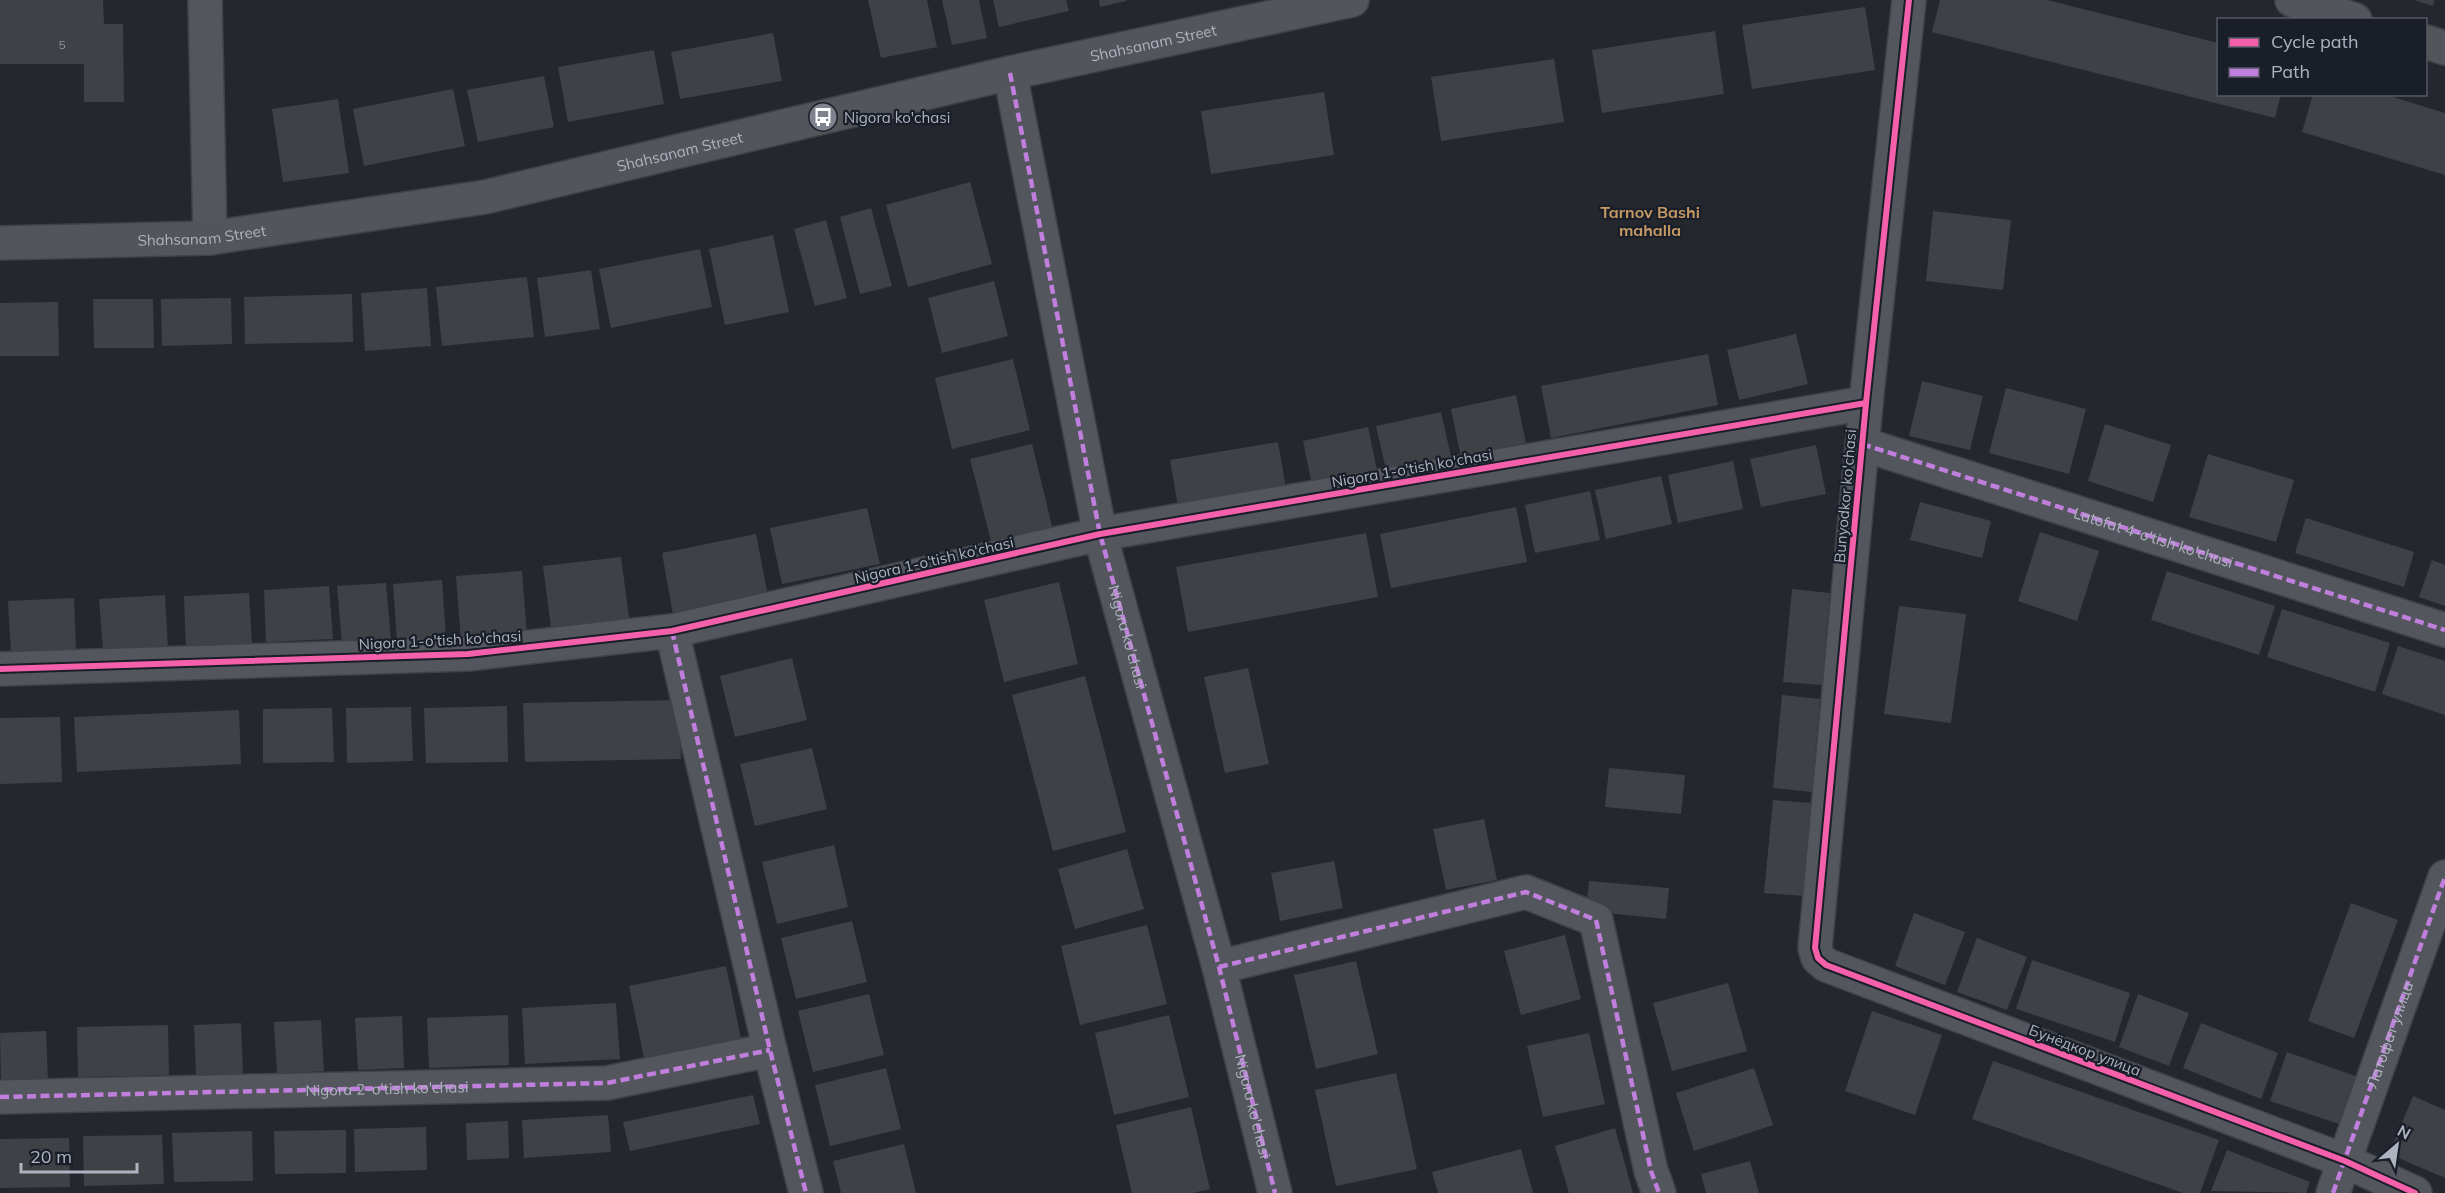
<svg xmlns="http://www.w3.org/2000/svg" width="2445" height="1193" font-family="Mulish,sans-serif">
  <style>
    .building { fill: #3f4147 }
    .lines { fill: none; stroke-linecap: round; stroke-linejoin: round }
    .street-casing { stroke: #404248; stroke-width: 36 }
    .secondary-casing { stroke: #404248; stroke-width: 36 }
    .street { stroke: #54565d; stroke-width: 33 }
    .secondary { stroke: #53555b; stroke-width: 33 }
    .quiet { stroke: #c07fdc; stroke-width: 4.5; stroke-dasharray: 9 4.5; stroke-linecap: butt }
    .cycleway-casing { stroke: #191e28; stroke-width: 10 }
    .cycleway { stroke: #f560ab; stroke-width: 6 }
    .labels { text-anchor: middle; dominant-baseline: central; stroke-width: 4.5; stroke-linejoin: round; paint-order: stroke }
    .number-label { font-size: 12px; fill: #9296a2 }
    .street-label { font-size: 15px; fill: #aeb3c0; stroke: #191e28 }
    .poi-label { font-size: 15px; fill: #aeb3c0; stroke: #191e28; text-anchor: start }
    .neighbourhood-label { font-size: 16px; font-weight: bold; fill: #c59964; stroke: #191e28 }
  </style>
  <rect width="100%" height="100%" fill="#25272e"/>
  <g class="building">
    <polygon points="0,0 103,0 104,24 123,24 124,102 84,102 84,64 0,64"/>
    <polygon points="868,0 927,0 937,47 881,58"/>
    <polygon points="942,0 979,0 987,38 952,45"/>
    <polygon points="993,0 1066,0 1069,11 999,27"/>
    <polygon points="1099,0 1126,0 1126,1 1100,7"/>
    <polygon points="1940,0 2047,0 2218,43 2218,94 2281,94 2275,118 1932,32"/>
    <polygon points="2414,0 2434,0 2433,6"/>
    <polygon points="1865,7 1875,70 1752,89 1742,25"/>
    <polygon points="1715,31 1724,94 1602,113 1592,50"/>
    <polygon points="773,33 782,81 680,99 671,52"/>
    <polygon points="654,50 664,104 568,122 558,67"/>
    <polygon points="1554,59 1564,122 1441,141 1431,77"/>
    <polygon points="544,76 554,127 478,142 467,90"/>
    <polygon points="453,89 465,146 364,166 353,109"/>
    <polygon points="1324,92 1334,155 1211,174 1201,111"/>
    <polygon points="2313,94 2383,94 2445,113 2445,175 2302,132"/>
    <polygon points="338,99 349,173 283,182 272,109"/>
    <polygon points="970,182 992,264 908,287 886,205"/>
    <polygon points="871,208 892,286 860,294 840,217"/>
    <polygon points="1933,211 2011,220 2003,290 1926,281"/>
    <polygon points="826,220 847,298 815,306 794,229"/>
    <polygon points="773,235 789,312 725,325 709,249"/>
    <polygon points="700,249 712,307 611,328 599,269"/>
    <polygon points="591,270 600,329 545,337 537,278"/>
    <polygon points="527,277 534,337 442,346 436,287"/>
    <polygon points="994,281 1008,336 942,353 928,298"/>
    <polygon points="427,288 431,346 365,351 361,293"/>
    <polygon points="352,294 353,342 245,344 244,297"/>
    <polygon points="231,298 232,344 162,346 161,299"/>
    <polygon points="93,299 153,299 154,348 94,348"/>
    <polygon points="58,302 59,356 0,356 0,303"/>
    <polygon points="1796,334 1808,384 1739,400 1727,350"/>
    <polygon points="1708,354 1718,405 1551,438 1541,386"/>
    <polygon points="1013,359 1030,430 952,449 935,378"/>
    <polygon points="1922,381 1983,396 1970,450 1909,436"/>
    <polygon points="2006,388 2086,409 2069,474 1989,453"/>
    <polygon points="1516,395 1526,443 1461,457 1451,409"/>
    <polygon points="1441,412 1452,461 1387,474 1376,426"/>
    <polygon points="2105,424 2171,445 2153,502 2088,481"/>
    <polygon points="1368,427 1378,475 1313,490 1303,441"/>
    <polygon points="1278,442 1288,500 1180,518 1170,460"/>
    <polygon points="1032,444 1054,534 993,549 970,459"/>
    <polygon points="1816,445 1826,494 1761,507 1750,459"/>
    <polygon points="2208,454 2294,480 2276,542 2189,517"/>
    <polygon points="1733,461 1743,509 1678,523 1668,475"/>
    <polygon points="1661,476 1672,524 1606,539 1595,490"/>
    <polygon points="1590,491 1600,540 1535,553 1525,505"/>
    <polygon points="1920,502 1991,521 1982,558 1910,540"/>
    <polygon points="1516,507 1527,562 1391,588 1380,534"/>
    <polygon points="867,508 880,564 782,584 770,528"/>
    <polygon points="2306,518 2414,552 2404,587 2295,553"/>
    <polygon points="2040,532 2099,551 2077,621 2018,601"/>
    <polygon points="1366,533 1378,597 1188,632 1176,567"/>
    <polygon points="756,534 769,601 674,620 662,553"/>
    <polygon points="621,557 630,625 552,635 543,566"/>
    <polygon points="2432,560 2445,565 2445,606 2419,597"/>
    <polygon points="522,571 527,636 461,641 456,576"/>
    <polygon points="2167,571 2275,606 2259,655 2151,620"/>
    <polygon points="442,580 446,639 397,642 393,584"/>
    <polygon points="1059,582 1078,664 1004,682 984,600"/>
    <polygon points="386,583 391,641 342,645 337,586"/>
    <polygon points="329,586 333,639 266,642 264,590"/>
    <polygon points="1792,589 1830,593 1822,685 1783,682"/>
    <polygon points="249,593 252,645 186,649 184,596"/>
    <polygon points="165,595 168,648 103,651 99,599"/>
    <polygon points="74,598 76,650 11,653 8,601"/>
    <polygon points="1899,606 1966,614 1951,723 1884,714"/>
    <polygon points="2282,609 2390,643 2375,692 2267,657"/>
    <polygon points="2398,646 2445,661 2445,715 2382,694"/>
    <polygon points="792,658 807,720 735,737 720,676"/>
    <polygon points="1248,668 1269,764 1225,773 1204,677"/>
    <polygon points="1085,676 1126,832 1053,851 1012,695"/>
    <polygon points="1782,695 1820,699 1812,792 1773,788"/>
    <polygon points="679,700 681,759 525,762 523,703"/>
    <polygon points="507,706 508,762 426,763 424,708"/>
    <polygon points="411,707 413,761 347,763 346,708"/>
    <polygon points="332,708 334,762 263,763 263,709"/>
    <polygon points="239,710 241,764 77,772 74,717"/>
    <polygon points="60,717 62,782 0,784 0,718"/>
    <polygon points="812,748 827,809 755,826 740,764"/>
    <polygon points="1609,768 1685,775 1681,814 1605,807"/>
    <polygon points="1773,800 1812,803 1803,896 1764,893"/>
    <polygon points="1484,819 1497,880 1446,890 1433,829"/>
    <polygon points="834,845 848,907 777,924 762,862"/>
    <polygon points="1127,849 1144,909 1075,929 1058,869"/>
    <polygon points="1334,861 1343,908 1280,921 1271,873"/>
    <polygon points="1589,881 1669,888 1666,919 1586,911"/>
    <polygon points="2351,903 2398,920 2354,1038 2308,1021"/>
    <polygon points="1914,913 1965,932 1945,985 1895,966"/>
    <polygon points="852,921 867,982 796,999 781,938"/>
    <polygon points="1147,925 1167,1004 1080,1025 1061,946"/>
    <polygon points="1565,935 1581,999 1521,1015 1504,951"/>
    <polygon points="1977,938 2027,957 2007,1010 1957,992"/>
    <polygon points="2032,960 2130,993 2115,1042 2016,1009"/>
    <polygon points="1356,961 1378,1054 1316,1069 1294,975"/>
    <polygon points="726,966 741,1038 644,1058 629,986"/>
    <polygon points="1728,983 1747,1051 1672,1071 1653,1003"/>
    <polygon points="869,994 884,1055 813,1072 798,1011"/>
    <polygon points="2138,994 2189,1013 2169,1066 2119,1047"/>
    <polygon points="616,1003 620,1059 525,1064 522,1008"/>
    <polygon points="1872,1011 1942,1035 1915,1115 1845,1091"/>
    <polygon points="508,1015 509,1065 429,1068 427,1018"/>
    <polygon points="1169,1015 1189,1097 1114,1115 1095,1033"/>
    <polygon points="402,1016 404,1068 358,1070 355,1018"/>
    <polygon points="321,1020 324,1071 277,1074 274,1022"/>
    <polygon points="241,1023 243,1074 196,1076 194,1025"/>
    <polygon points="2201,1023 2278,1053 2261,1099 2183,1068"/>
    <polygon points="168,1025 169,1075 78,1077 77,1027"/>
    <polygon points="46,1031 48,1082 1,1084 0,1033"/>
    <polygon points="1589,1033 1605,1104 1543,1117 1527,1046"/>
    <polygon points="2287,1052 2364,1079 2348,1127 2270,1101"/>
    <polygon points="1993,1061 2219,1140 2200,1193 2183,1193 1972,1119"/>
    <polygon points="886,1068 901,1129 830,1146 815,1085"/>
    <polygon points="1754,1068 1773,1125 1694,1151 1676,1093"/>
    <polygon points="1396,1073 1417,1169 1336,1186 1315,1090"/>
    <polygon points="753,1095 760,1124 630,1151 623,1122"/>
    <polygon points="2413,1096 2445,1110 2445,1178 2389,1154"/>
    <polygon points="1191,1107 1210,1189 1193,1193 1132,1193 1116,1125"/>
    <polygon points="608,1115 611,1152 524,1158 522,1120"/>
    <polygon points="508,1121 509,1158 467,1160 466,1123"/>
    <polygon points="426,1127 427,1170 355,1172 354,1129"/>
    <polygon points="1615,1128 1633,1193 1569,1193 1555,1146"/>
    <polygon points="346,1130 346,1173 275,1174 274,1131"/>
    <polygon points="252,1131 253,1181 174,1182 172,1133"/>
    <polygon points="162,1135 164,1184 84,1186 83,1136"/>
    <polygon points="69,1138 70,1187 0,1188 0,1139"/>
    <polygon points="904,1144 916,1193 841,1193 833,1161"/>
    <polygon points="1521,1149 1533,1193 1438,1193 1432,1172"/>
    <polygon points="2227,1150 2310,1182 2306,1193 2211,1191"/>
    <polygon points="1750,1161 1759,1193 1706,1193 1701,1174"/>
  </g>
  <g class="lines">
    <g class="street-casing">
      <g id="street">
        <polyline points="205,0 210,238"/>
        <polyline points="1909,0 1866,403 1815,948 1818,958 1826,965 2345,1161 2415,1193"/>
        <path id="s1" d="M1010,73L1100,534L1219,967L1275,1193"/>
        <polyline points="1862,444 2445,630"/>
        <polyline points="672,631 770,1050 806,1193"/>
        <polyline points="0,669 468,654 672,631 1100,534 1866,403"/>
        <polyline points="1219,967 1526,892 1596,920 1651,1171 1659,1193"/>
        <path id="s2" d="M0,1097L607,1083L770,1050"/>
        <polyline points="2333,1193 2445,877"/>
      </g>
    </g>
    <g class="secondary-casing">
      <g id="secondary">
        <polyline points="2292,0 2355,20"/>
        <polyline points="2426,42 2445,48"/>
        <path id="s3" d="M0,243L210,238L485,197L1010,73L1352,0"/>
      </g>
    </g>
    <use href="#street" class="street"/>
    <use href="#secondary" class="secondary"/>
    <g class="quiet">
      <polyline points="1010,73 1100,534 1219,967 1275,1193"/>
      <path id="s4" d="M1862,444L2445,630"/>
      <polyline points="672,631 770,1050 806,1193"/>
      <polyline points="1219,967 1526,892 1596,920 1651,1171 1659,1193"/>
      <polyline points="0,1097 607,1083 770,1050"/>
      <path id="s5" d="M2333,1193L2445,877"/>
    </g>
    <g class="cycleway-casing">
      <g id="cycleway">
        <polyline points="1909,0 1866,403 1815,948 1818,958 1826,965 2345,1161 2415,1193"/>
        <polyline points="0,669 468,654 672,631 1100,534 1866,403"/>
      </g>
    </g>
    <use href="#cycleway" class="cycleway"/>
  </g>
  <defs>
    <g id="bus-disc" transform="scale(1.5)"><circle r="9.5" fill="#7e828d" stroke="#191e28"/><path d="M-5-6H5V4H4V6H2V4H-2V6H-4V4H-5ZM-3.5-4V0h7V-4ZM-3.5 1.2v1.5H-2V1.2ZM2 1.2v1.5H3.5V1.2Z" fill="#fff"/></g>
  </defs>
  <g fill-rule="evenodd">
    <use href="#bus-disc" x="823" y="117"/>
  </g>
  <g class="labels">
    <g class="number-label">
      <text x="62" y="44">5</text>
    </g>
    <g class="street-label">
      <text stroke="none"><textPath href="#s3" startOffset="1174">Shahsanam Street</textPath></text>
      <text stroke="none"><textPath href="#s3" startOffset="688">Shahsanam Street</textPath></text>
      <text stroke="none"><textPath href="#s3" startOffset="202">Shahsanam Street</textPath></text>
      <text transform="translate(1412 468) rotate(-10)">Nigora 1-o'tish ko'chasi</text>
      <text transform="translate(1845 496) rotate(-85)">Bunyodkor ko'chasi</text>
      <text stroke="none"><textPath href="#s4" startOffset="306">Latofat 4-o'tish ko'chasi</textPath></text>
      <text transform="translate(934 560) rotate(-13)">Nigora 1-o'tish ko'chasi</text>
      <text stroke="none"><textPath href="#s1" startOffset="576">Nigora ko'chasi</textPath></text>
      <text transform="translate(440 640) rotate(-3)">Nigora 1-o'tish ko'chasi</text>
      <text stroke="none"><textPath href="#s5" startOffset="168">Латофат улица</textPath></text>
      <text transform="translate(2085 1050) rotate(21)">Бунёдкор улица</text>
      <text stroke="none"><textPath href="#s2" startOffset="387">Nigora 2-o'tish ko'chasi</textPath></text>
      <text stroke="none"><textPath href="#s1" startOffset="1062">Nigora ko'chasi</textPath></text>
    </g>
    <g class="poi-label">
      <text x="844" y="117">Nigora ko'chasi</text>
    </g>
    <g class="neighbourhood-label">
      <text x="1650" y="212">Tarnov Bashi<tspan x="1650" dy="18">mahalla</tspan></text>
    </g>
  </g>
  <rect x="2217" y="18" width="210" height="78" fill="#191e28" stroke="#555a65" stroke-width="1.5"/>
  <rect x="2229" y="38" width="30" height="9" fill="#f560ab" stroke="#555a65" stroke-width="1.5"/>
  <text x="2271" y="48" font-size="18" fill="#aeb3c0">Cycle path</text>
  <rect x="2229" y="68" width="30" height="9" fill="#c07fdc" stroke="#555a65" stroke-width="1.5"/>
  <text x="2271" y="78" font-size="18" fill="#aeb3c0">Path</text>
  <g transform="translate(2397 1145) rotate(29)" stroke="#191e28" stroke-width="4.5" paint-order="stroke">
  <path d="M0-4.5L10 22L0 15L-10 22Z" fill="#aeb3c0"/>
  <text y="-9" font-size="16" font-weight="bold" text-anchor="middle" fill="#aeb3c0">N</text>
  </g>
  <path d="M21 1163v9h116v-9" fill="none" stroke="#aeb3c0" stroke-width="3"/>
  <text x="30" y="1163" font-size="18" fill="#aeb3c0" stroke="#191e28" stroke-width="4.5" paint-order="stroke">20 m</text>
</svg>
